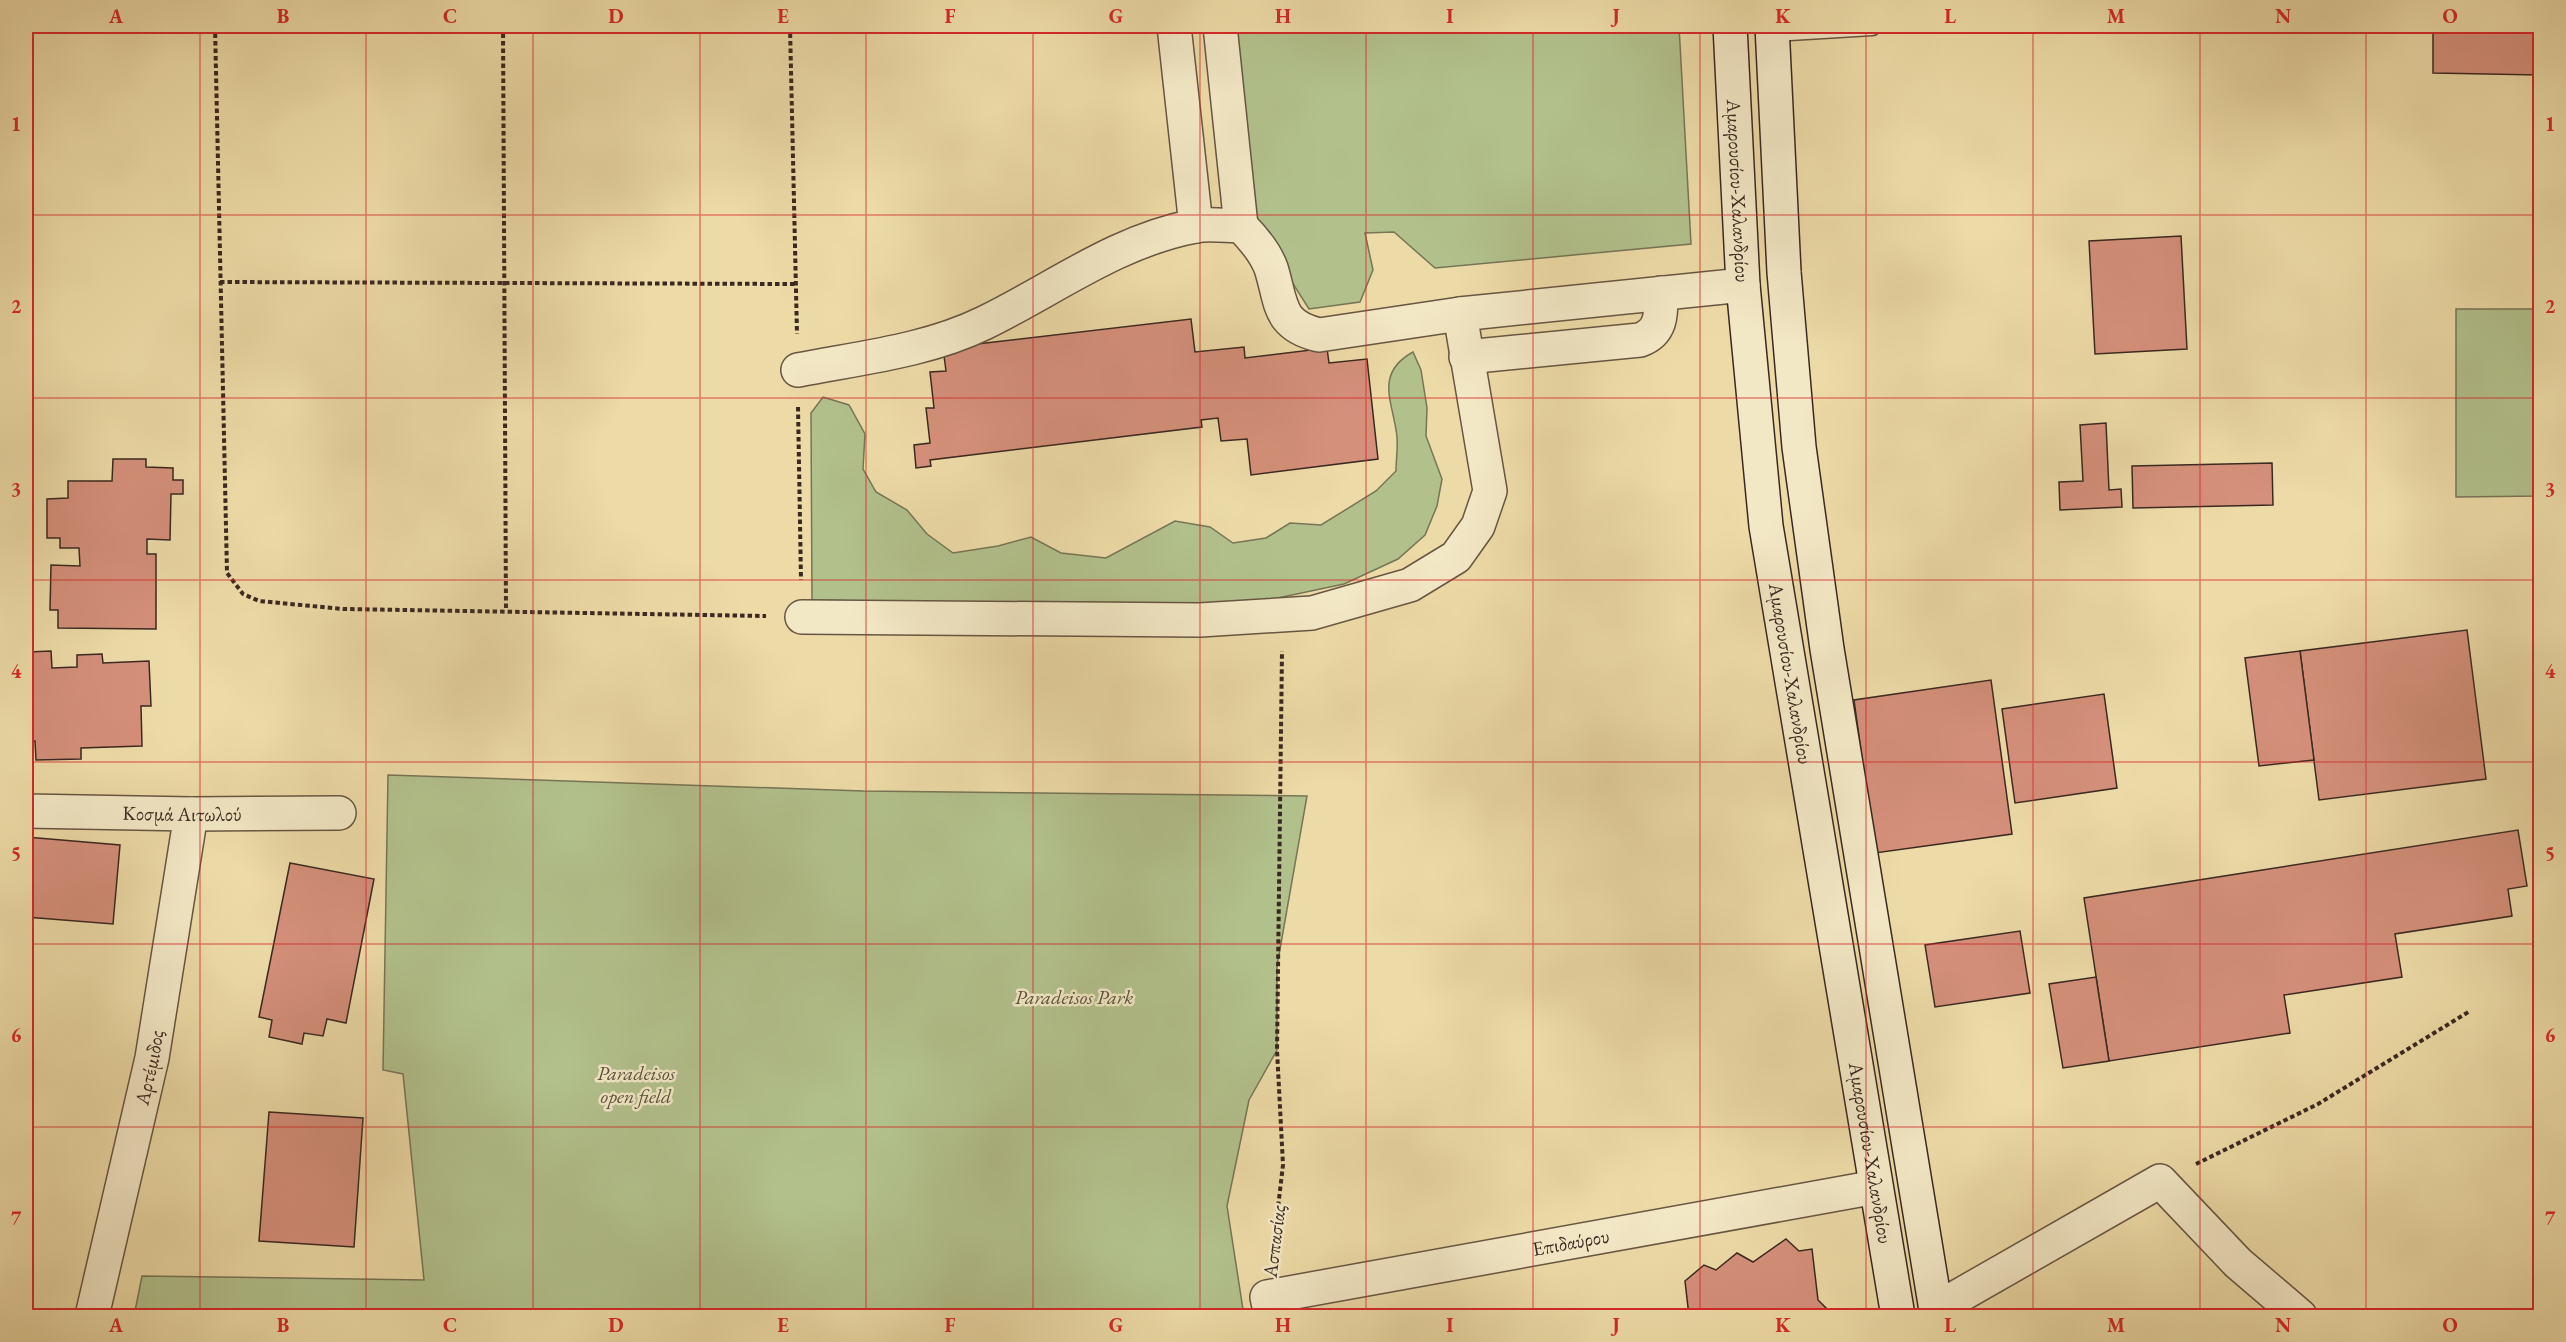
<svg xmlns="http://www.w3.org/2000/svg" width="2566" height="1342" font-family="'EB Garamond',serif">
  <style>
    .green { fill: #b2c18c; stroke: #767556; stroke-width: 1.5 }
    .building { fill: #d5907b; stroke: #3a2921; stroke-width: 1.5 }
    .lines { fill: none; stroke-linecap: round; stroke-linejoin: round }
    .lane-casing { stroke: #675642; stroke-width: 21 }
    .street-casing { stroke: #675642; stroke-width: 36 }
    .secondary-casing { stroke: #3a2921; stroke-width: 36 }
    .path { stroke: #3a2921; stroke-width: 4; stroke-dasharray: 4.5 3; stroke-linecap: butt }
    .lane { stroke: #f3e8c6; stroke-width: 18 }
    .street { stroke: #f3e8c6; stroke-width: 33 }
    .secondary { stroke: #f3e8c6; stroke-width: 33 }
    .grid { fill: none; stroke: #d62828; stroke-width: 1.5; stroke-opacity: 0.55 }
    .labels { text-anchor: middle; dominant-baseline: central; stroke-width: 5; stroke-linejoin: round; paint-order: stroke }
    .street-label { font-size: 20px; fill: #3a2921; stroke: #f3e8c6 }
    .park-label { font-size: 20px; font-style: italic; fill: #584f3c; stroke: #f3e8c6 }
    .neatline { fill: none; stroke: #d62828; stroke-width: 2 }
    .grid-label { font-size: 20px; text-anchor: middle; font-weight: bold; fill: #d62828 }
  </style>
  <rect width="100%" height="100%" fill="#eddba7"/>
  <filter id="stains"><feTurbulence type="fractalNoise" baseFrequency=".00333" numOctaves="4"/><feColorMatrix values="0 0 0 0 .2 0 0 0 0 .09 0 0 0 0 .02 0 0 0 .5 -.17"/></filter>
  <radialGradient id="worn" r=".72"><stop offset=".6" stop-color="#630" stop-opacity="0"/><stop offset="1" stop-color="#630" stop-opacity=".3"/></radialGradient>
  <g class="green">
    <polygon points="1233,26 1679,26 1691,244 1435,268 1394,232 1365,233 1373,270 1360,302 1309,309 1264,238 1250,204"/>
    <polygon points="2456,309 2540,309 2540,496 2456,497"/>
    <path d="M1413,352L1421,370L1427,408L1426,436L1442,479L1437,506L1425,535L1398,559L1344,584L1273,599L1171,608L812,600L811,413L823,397L849,405L865,434L863,469L876,492L907,510L927,534L953,553L998,546L1031,537L1061,553L1106,558L1175,521L1210,527L1233,543L1266,538L1290,523L1321,525L1376,491L1396,471C1396,460 1398,448 1397,437C1394,404 1373,374 1413,352Z"/>
    <polygon points="388,775 863,791 1307,796 1277,966 1277,1050 1249,1100 1227,1206 1244,1316 134,1316 142,1276 424,1280 403,1074 383,1070"/>
  </g>
  <g class="building">
    <polygon points="2433,26 2540,26 2540,75 2433,73"/>
    <polygon points="2181,236 2187,349 2095,354 2089,241"/>
    <polygon points="1191,319 1195,352 1244,347 1245,358 1327,348 1329,363 1367,359 1378,459 1251,475 1247,439 1221,441 1218,418 1201,420 1202,427 930,460 931,466 916,468 914,445 930,443 926,408 934,408 930,372 946,371 943,348"/>
    <polygon points="2106,423 2109,490 2121,489 2122,507 2060,510 2059,482 2083,481 2080,425"/>
    <polygon points="113,459 146,459 146,467 173,468 173,480 183,480 183,494 171,494 170,540 147,539 147,554 156,554 156,629 58,628 58,610 50,610 51,565 80,566 79,548 60,548 60,538 47,538 47,499 68,498 68,481 112,481"/>
    <polygon points="2272,463 2273,505 2133,508 2132,466"/>
    <polygon points="2467,630 2486,779 2319,800 2300,651"/>
    <polygon points="26,640 28,640 28,652 51,651 52,668 77,667 77,655 102,654 103,663 149,661 151,706 141,706 142,746 81,748 81,759 36,760 35,741 26,742"/>
    <polygon points="2300,651 2314,760 2259,766 2245,658"/>
    <polygon points="1991,680 2012,834 1875,853 1854,700"/>
    <polygon points="2104,694 2117,788 2015,803 2002,709"/>
    <polygon points="2518,830 2527,886 2508,889 2512,916 2395,934 2402,977 2284,995 2290,1033 2109,1061 2084,898"/>
    <polygon points="26,837 120,845 113,924 26,917"/>
    <polygon points="290,863 374,879 346,1023 327,1019 323,1036 304,1033 302,1044 269,1037 272,1020 259,1017"/>
    <polygon points="2020,931 2030,993 1935,1007 1925,945"/>
    <polygon points="2096,977 2109,1061 2063,1068 2049,984"/>
    <polygon points="269,1112 363,1118 354,1247 259,1241"/>
    <polygon points="1786,1239 1799,1251 1812,1249 1818,1300 1827,1309 1829,1316 1689,1316 1685,1281 1704,1265 1716,1270 1737,1253 1753,1262"/>
  </g>
  <g class="lines">
    <g class="lane-casing">
      <polyline id="lane" points="1773,32 1872,26"/>
    </g>
    <g class="street-casing">
      <g id="street">
        <polyline points="1174,26 1196,226"/>
        <polyline points="1220,26 1241,226"/>
        <path d="M1466,357L1640,340C1662,332 1661,314 1661,293"/>
        <path d="M798,370C859,358 927,351 984,323C1054,289 1116,241 1195,226C1209,223 1227,226 1241,226C1253,238 1265,252 1271,268C1282,303 1277,325 1319,335L1460,314L1743,285"/>
        <polyline points="802,617 1200,620 1312,613 1410,585 1456,557 1478,526 1490,491 1460,314"/>
        <path id="s1" d="M26,811L191,814L339,813"/>
        <polyline points="1936,1309 2160,1181 2238,1263 2300,1316"/>
        <path id="s2" d="M92,1316L152,1058L191,814"/>
        <path id="s3" d="M1271,1316L1267,1297L1876,1187"/>
      </g>
    </g>
    <g class="secondary-casing">
      <g id="secondary">
        <path id="s4" d="M1730,26L1743,285L1766,526L1898,1316"/>
        <polyline points="1772,26 1784,272 1799,447 1827,649 1937,1316"/>
      </g>
    </g>
    <g class="path">
      <polyline points="215,26 227,573 243,594 259,601 343,609 766,616"/>
      <polyline points="503,26 506,611"/>
      <polyline points="790,26 797,334"/>
      <polyline points="220,282 796,284"/>
      <polyline points="798,407 801,580"/>
      <polyline points="2196,1164 2318,1104 2470,1011"/>
      <polyline points="1272,1258 1283,1165 1277,1050 1282,651"/>
    </g>
    <use href="#lane" class="lane"/>
    <use href="#street" class="street"/>
    <use href="#secondary" class="secondary"/>
  </g>
  <path class="grid" d="M200,26V1316M366,26V1316M533,26V1316M700,26V1316M866,26V1316M1033,26V1316M1200,26V1316M1366,26V1316M1533,26V1316M1700,26V1316M1866,26V1316M2033,26V1316M2200,26V1316M2366,26V1316M26,215H2540M26,398H2540M26,580H2540M26,762H2540M26,944H2540M26,1127H2540"/>
  <g class="labels">
    <g class="street-label">
      <text stroke="none"><textPath href="#s4" startOffset="165">Αμαρουσίου-Χαλανδρίου</textPath></text>
      <text stroke="none"><textPath href="#s4" startOffset="651">Αμαρουσίου-Χαλανδρίου</textPath></text>
      <text stroke="none"><textPath href="#s1" startOffset="156">Κοσμά Αιτωλού</textPath></text>
      <text stroke="none"><textPath href="#s2" startOffset="255">Αρτέμιδος</textPath></text>
      <text stroke="none"><textPath href="#s4" startOffset="1137">Αμαρουσίου-Χαλανδρίου</textPath></text>
      <text transform="translate(1274 1241) rotate(-83)">Ασπασίας</text>
      <text stroke="none"><textPath href="#s3" startOffset="328">Επιδαύρου</textPath></text>
    </g>
    <g class="park-label">
      <text x="1074" y="997">Paradeisos Park</text>
      <text x="636" y="1073">Paradeisos<tspan x="636" dy="23">open field</tspan></text>
    </g>
  </g>
  <rect width="2566" height="1342" fill="none" stroke="#eddba7" stroke-width="66"/>
  <rect x="33" y="33" width="2500" height="1276" class="neatline"/>
  <g class="grid-label">
    <text x="116" y="23">A</text>
    <text x="283" y="23">B</text>
    <text x="450" y="23">C</text>
    <text x="616" y="23">D</text>
    <text x="783" y="23">E</text>
    <text x="950" y="23">F</text>
    <text x="1116" y="23">G</text>
    <text x="1283" y="23">H</text>
    <text x="1450" y="23">I</text>
    <text x="1616" y="23">J</text>
    <text x="1783" y="23">K</text>
    <text x="1950" y="23">L</text>
    <text x="2116" y="23">M</text>
    <text x="2283" y="23">N</text>
    <text x="2450" y="23">O</text>
    <text x="16" y="131">1</text>
    <text x="2550" y="131">1</text>
    <text x="16" y="313">2</text>
    <text x="2550" y="313">2</text>
    <text x="16" y="496">3</text>
    <text x="2550" y="496">3</text>
    <text x="16" y="678">4</text>
    <text x="2550" y="678">4</text>
    <text x="16" y="860">5</text>
    <text x="2550" y="860">5</text>
    <text x="16" y="1042">6</text>
    <text x="2550" y="1042">6</text>
    <text x="16" y="1225">7</text>
    <text x="2550" y="1225">7</text>
    <text x="116" y="1332">A</text>
    <text x="283" y="1332">B</text>
    <text x="450" y="1332">C</text>
    <text x="616" y="1332">D</text>
    <text x="783" y="1332">E</text>
    <text x="950" y="1332">F</text>
    <text x="1116" y="1332">G</text>
    <text x="1283" y="1332">H</text>
    <text x="1450" y="1332">I</text>
    <text x="1616" y="1332">J</text>
    <text x="1783" y="1332">K</text>
    <text x="1950" y="1332">L</text>
    <text x="2116" y="1332">M</text>
    <text x="2283" y="1332">N</text>
    <text x="2450" y="1332">O</text>
  </g>
  <rect width="100%" height="100%" filter="url(#stains)"/>
  <rect width="100%" height="100%" fill="url(#worn)"/>
</svg>
